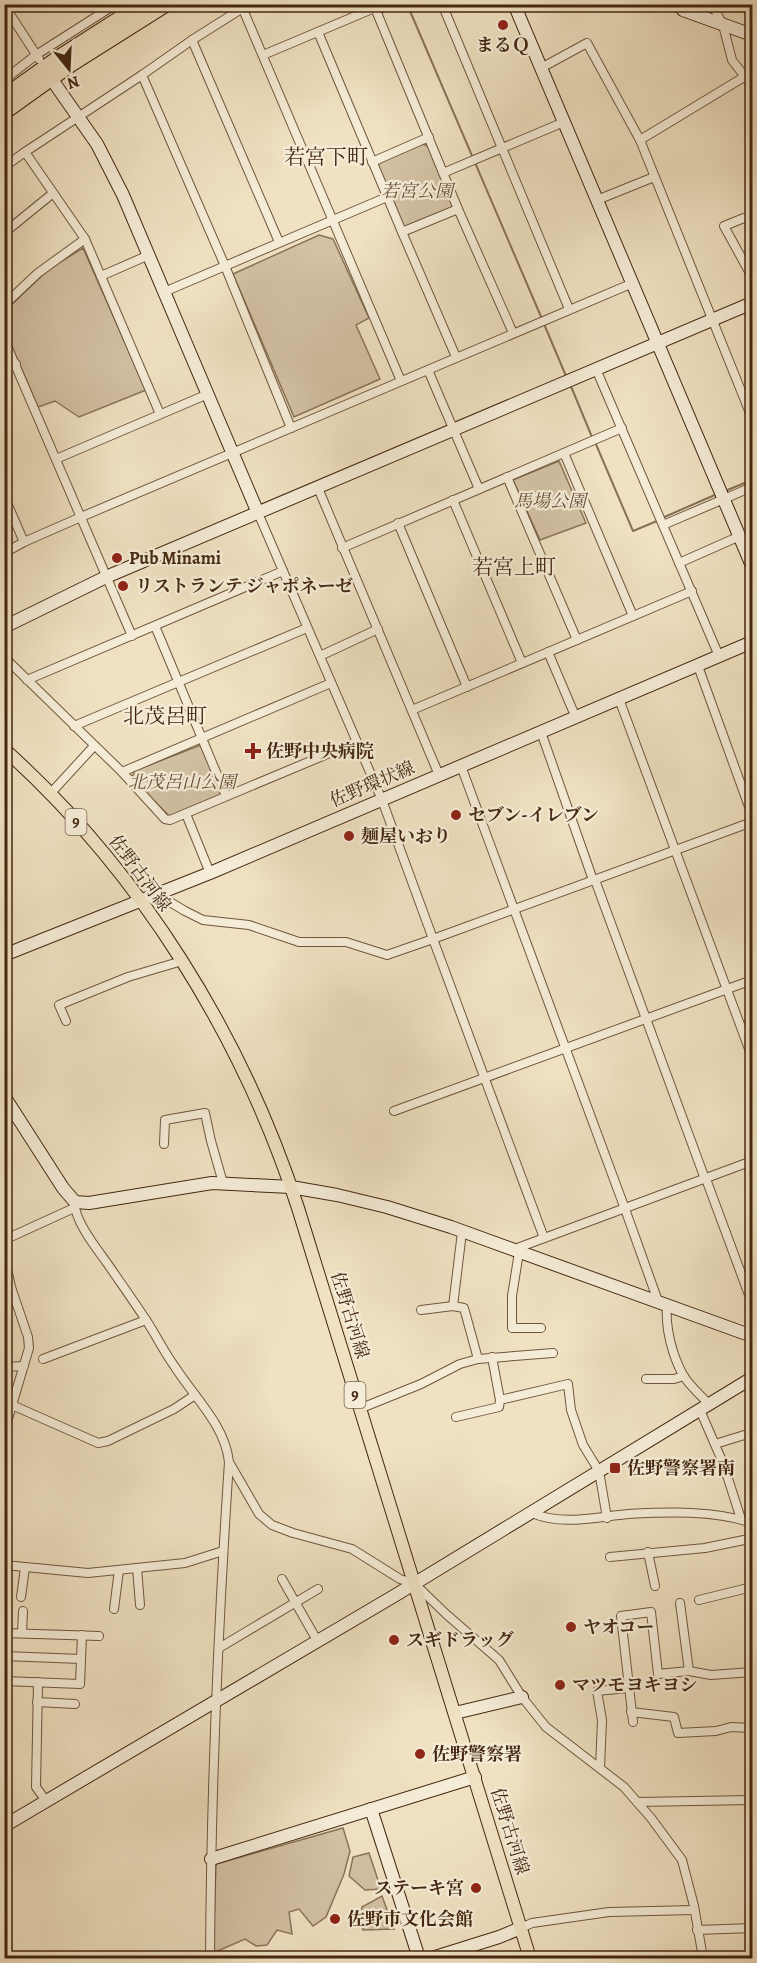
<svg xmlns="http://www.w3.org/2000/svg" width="757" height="1963" font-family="Alegreya,'Noto Serif JP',serif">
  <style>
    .green { fill: #d2c1a3; stroke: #8b745a; stroke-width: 1.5 }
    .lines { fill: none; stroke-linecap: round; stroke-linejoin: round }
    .stream { stroke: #887157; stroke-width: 2 }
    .street-casing { stroke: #6f563d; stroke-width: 10 }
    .secondary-casing { stroke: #442711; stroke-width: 14 }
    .primary-casing { stroke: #442711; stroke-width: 14 }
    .highway-casing { stroke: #442711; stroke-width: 17 }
    .street { stroke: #f5ecd7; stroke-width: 8 }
    .secondary { stroke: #f5ecd7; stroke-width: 12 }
    .primary { stroke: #efe1c1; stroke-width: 12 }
    .highway { stroke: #efe1c1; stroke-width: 15 }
    .poi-dot { fill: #8f2418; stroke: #f5ecd7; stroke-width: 2 }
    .labels { text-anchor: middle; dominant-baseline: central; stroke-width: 4.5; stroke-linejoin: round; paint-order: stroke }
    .shield { fill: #f5ecd7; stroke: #79624c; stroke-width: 1.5 }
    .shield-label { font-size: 16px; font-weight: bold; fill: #442711 }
    .poi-label { font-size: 18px; font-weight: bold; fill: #442711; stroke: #f5ecd7; text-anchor: start }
    .park-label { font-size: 18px; font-style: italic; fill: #684e36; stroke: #f5ecd7 }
    .street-label { font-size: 18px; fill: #442711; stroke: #f5ecd7 }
    .quarter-label { font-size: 21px; fill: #442711; stroke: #f5ecd7 }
  </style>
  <rect width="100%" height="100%" fill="#efe1c1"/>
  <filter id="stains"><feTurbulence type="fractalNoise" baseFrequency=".00333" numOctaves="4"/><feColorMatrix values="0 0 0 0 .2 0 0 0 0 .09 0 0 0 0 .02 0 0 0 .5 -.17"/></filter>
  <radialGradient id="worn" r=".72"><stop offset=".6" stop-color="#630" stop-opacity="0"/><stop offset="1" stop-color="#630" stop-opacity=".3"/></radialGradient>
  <g class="green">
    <polygon points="423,144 429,147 456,209 402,231 377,167 380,162"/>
    <polygon points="319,235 333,239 369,318 356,325 380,379 294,417 233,274"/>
    <polygon points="83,248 146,390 79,417 55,401 38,407 5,331 5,311 49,269"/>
    <polygon points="559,461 586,523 540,540 513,480"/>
    <polygon points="201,745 222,795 170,817 132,778 134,771"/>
    <polygon points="343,1828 350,1851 344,1874 326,1917 313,1926 299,1909 289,1912 292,1934 277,1930 267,1945 256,1946 245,1939 213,1953 216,1864"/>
    <polygon points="369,1853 381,1889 365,1890 349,1876 353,1857"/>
    <polygon points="382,1896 394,1929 363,1930 360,1917 362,1907"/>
  </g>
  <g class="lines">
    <g class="stream">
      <polyline points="407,4 542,319"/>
      <polyline points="381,13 400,4"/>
      <polyline points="544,324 566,376"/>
      <polyline points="570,384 592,437"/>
      <polyline points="595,442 633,531 657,521"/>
      <polyline points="725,491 752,480"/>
      <polyline points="662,518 717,494"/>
    </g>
    <g class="street-casing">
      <g id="street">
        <polyline points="249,4 192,40 142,75 225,266 291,428"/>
        <polyline points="442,4 569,309"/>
        <polyline points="712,4 723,25 732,60 752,86"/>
        <polyline points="4,5 39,59"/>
        <polyline points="242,7 401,381"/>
        <polyline points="375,8 458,209 513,333"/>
        <polyline points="318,32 402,232 456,357"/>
        <polyline points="192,40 279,242"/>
        <polyline points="263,55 384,4"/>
        <polyline points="541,68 587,43 640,140 744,77"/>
        <polyline points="142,75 25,152 85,239 160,414"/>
        <polyline points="4,80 36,55 116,4"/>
        <polyline points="640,140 752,418"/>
        <polyline points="372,162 429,137"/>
        <polyline points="4,167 25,152"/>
        <polyline points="443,173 564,122"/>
        <polyline points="597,200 654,177"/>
        <polyline points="744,218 724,226 752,277"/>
        <polyline points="402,232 458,209"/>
        <polyline points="4,233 52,194"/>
        <polyline points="101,276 149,255"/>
        <polyline points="164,292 387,197"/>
        <polyline points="4,305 38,273 85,239"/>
        <polyline points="4,339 132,636"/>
        <polyline points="4,368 16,364"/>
        <polyline points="596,369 719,656"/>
        <polyline points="428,370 479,489"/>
        <polyline points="564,453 633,616"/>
        <polyline points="56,459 208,394"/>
        <polyline points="507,477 577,640"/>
        <polyline points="318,488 439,775"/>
        <polyline points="4,496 24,542"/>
        <polyline points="453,500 522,663"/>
        <polyline points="258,513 382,800 433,939 752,822"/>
        <polyline points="398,523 467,687"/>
        <polyline points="663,525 752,487"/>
        <polyline points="342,548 622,428"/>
        <polyline points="4,553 24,542 81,517 633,283"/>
        <polyline points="679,563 740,536"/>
        <polyline points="155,626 226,796"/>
        <polyline points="548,652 576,718"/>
        <polyline points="320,656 378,629"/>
        <polyline points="4,657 122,772 165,819 170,820 356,742"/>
        <polyline points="698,666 752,815"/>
        <polyline points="27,680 283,571"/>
        <polyline points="619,699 752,1057"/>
        <polyline points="412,710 692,591"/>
        <polyline points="74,726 307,628"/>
        <polyline points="541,732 593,880"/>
        <polyline points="461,766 625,1209 658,1301"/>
        <polyline points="122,772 331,683"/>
        <polyline points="50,794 94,746"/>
        <polyline points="186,814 210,873"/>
        <polyline points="595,880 705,1179"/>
        <polyline points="161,894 165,899 185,911 203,920 249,925 299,942 346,942 387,955 433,939 544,1238"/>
        <polyline points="66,1021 59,1005 128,977 182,961"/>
        <polyline points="394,1111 752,980"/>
        <polyline points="164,1144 165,1120 205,1113 211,1141 223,1183"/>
        <polyline points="706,1179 752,1303"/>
        <path d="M75,1202C73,1219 97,1249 107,1263C120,1282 133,1300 146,1320C156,1335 164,1352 175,1367C194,1397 225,1425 229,1462C218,1627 211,1793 210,1958"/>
        <polyline points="4,1240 74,1208"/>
        <polyline points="512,1250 752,1161"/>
        <polyline points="519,1252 512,1296 512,1328 541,1328"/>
        <polyline points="4,1255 11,1287 28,1337 29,1348 4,1432"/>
        <path d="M667,1305C665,1327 672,1355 683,1375C689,1385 700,1395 709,1404"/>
        <polyline points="453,1306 462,1232"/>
        <polyline points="421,1310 453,1306 464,1308 478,1359"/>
        <polyline points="43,1359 146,1320"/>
        <polyline points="4,1367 24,1366"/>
        <polyline points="646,1379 674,1379 684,1376"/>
        <polyline points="500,1400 568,1384 571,1410 583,1445 599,1471 607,1518"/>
        <polyline points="12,1405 98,1443 108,1441 174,1409 195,1395"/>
        <polyline points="359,1409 421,1384 460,1364 478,1359 553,1353"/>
        <polyline points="700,1410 723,1463 741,1519"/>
        <polyline points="456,1417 499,1407 500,1400 492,1357"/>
        <polyline points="715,1444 751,1433"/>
        <polyline points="229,1462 259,1514 272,1525 293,1533 352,1549 400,1579 415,1584 446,1614 499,1660 522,1697 546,1727 624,1787 651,1818 682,1860 694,1906 703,1958"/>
        <path d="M532,1513C562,1526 596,1517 628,1514C668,1512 714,1510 752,1523"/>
        <polyline points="648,1552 655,1586"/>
        <polyline points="610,1557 705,1548 744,1540 752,1542"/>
        <polyline points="4,1565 88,1573 185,1563 223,1551"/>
        <polyline points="137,1568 140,1605"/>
        <polyline points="282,1579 318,1642"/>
        <polyline points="21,1597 25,1568"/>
        <polyline points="699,1600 752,1587"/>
        <polyline points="680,1603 689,1671"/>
        <polyline points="114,1609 119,1570"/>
        <polyline points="4,1633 99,1636"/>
        <polyline points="22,1633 23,1611"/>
        <polyline points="219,1648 318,1589"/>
        <polyline points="4,1656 81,1659"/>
        <polyline points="4,1681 80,1684 82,1635"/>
        <polyline points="38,1682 36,1787 46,1801"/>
        <polyline points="37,1702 75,1704"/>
        <polyline points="631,1712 674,1717 678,1733 716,1731 731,1727 752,1728"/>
        <polyline points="633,1722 621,1616 651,1612 658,1674 689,1671 711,1675 752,1672"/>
        <polyline points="600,1768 602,1720 597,1691 628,1688"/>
        <polyline points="637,1802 752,1800"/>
        <polyline points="521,1928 532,1923 609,1912 694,1910"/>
        <polyline points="697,1930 752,1928"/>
      </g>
    </g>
    <g class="secondary-casing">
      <g id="secondary">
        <polyline points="514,4 752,566"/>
        <polyline points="678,4 683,10 752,35"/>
        <polyline points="55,84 97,144 123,195 258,513"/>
        <polyline points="4,627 106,577 752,303"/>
        <polyline points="4,955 210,873 752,642"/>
        <polyline points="4,1096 63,1188 75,1202 89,1203 212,1183 291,1187 337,1195 387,1207 451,1227 752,1336"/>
        <polyline points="455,1713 522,1697"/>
        <polyline points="371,1809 419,1958"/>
        <polyline points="4,1826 394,1596 752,1378"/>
        <polyline points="211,1859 475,1777"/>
        <polyline points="432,1958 499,1937 521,1928"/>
      </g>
    </g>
    <g class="primary-casing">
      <path id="primary" d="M4,749C140,871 242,1035 298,1208L530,1958"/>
    </g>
    <g class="highway-casing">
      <g id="highway">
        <polyline points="4,97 60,57 143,4"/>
        <polyline points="4,112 71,64 166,4"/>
      </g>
    </g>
    <use href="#street" class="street"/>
    <use href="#secondary" class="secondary"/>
    <use href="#primary" class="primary"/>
    <use href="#highway" class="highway"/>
  </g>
  <g class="poi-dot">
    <circle cx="503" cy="25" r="6"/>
    <circle cx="117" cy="558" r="6"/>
    <circle cx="123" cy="586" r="6"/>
    <path d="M250 742h6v6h6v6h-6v6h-6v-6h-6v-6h6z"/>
    <circle cx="456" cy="815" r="6"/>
    <circle cx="349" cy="836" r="6"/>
    <rect x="609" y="1462" width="12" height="12" rx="3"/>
    <circle cx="571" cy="1627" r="6"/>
    <circle cx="394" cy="1640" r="6"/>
    <circle cx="560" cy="1685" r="6"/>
    <circle cx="420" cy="1754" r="6"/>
    <circle cx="476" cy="1888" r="6"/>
    <circle cx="335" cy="1919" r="6"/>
  </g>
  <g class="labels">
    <g class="shield">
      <rect x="65.5" y="809" width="21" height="26" rx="4.5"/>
      <rect x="344.5" y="1382" width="21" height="26" rx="4.5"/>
    </g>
    <g class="shield-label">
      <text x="76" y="822">9</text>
      <text x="355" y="1395">9</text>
    </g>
    <g class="poi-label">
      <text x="503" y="45" text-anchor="middle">まるＱ</text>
      <text x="129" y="558">Pub Minami</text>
      <text x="135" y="586">リストランテ ジャポネーゼ</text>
      <text x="266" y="751">佐野中央病院</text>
      <text x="468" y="815">セブン-イレブン</text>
      <text x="361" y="836">麺屋いおり</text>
      <text x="627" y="1468">佐野警察署南</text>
      <text x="583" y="1627">ヤオコー</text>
      <text x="406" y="1640">スギドラッグ</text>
      <text x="572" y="1685">マツモヨキヨシ</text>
      <text x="432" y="1754">佐野警察署</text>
      <text x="464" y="1888" text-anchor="end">ステーキ宮</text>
      <text x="347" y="1919">佐野市文化会館</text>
    </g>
    <g class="park-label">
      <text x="417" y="191">若宮公園</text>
      <text x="550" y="501">馬場公園</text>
      <text x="182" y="782">北茂呂山公園</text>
    </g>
    <g class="street-label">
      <text transform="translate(372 784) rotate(-23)">佐野環状線</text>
      <text transform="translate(140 873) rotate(53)">佐野古河線</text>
      <text transform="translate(350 1315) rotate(73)">佐野古河線</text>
      <text transform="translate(510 1831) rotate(73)">佐野古河線</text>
    </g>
    <g class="quarter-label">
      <text x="326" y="157">若宮下町</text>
      <text x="514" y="567">若宮上町</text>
      <text x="165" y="716">北茂呂町</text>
    </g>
  </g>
  <rect width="757" height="1963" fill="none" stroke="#efe1c1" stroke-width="24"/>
  <rect x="6" y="6" width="745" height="1951" fill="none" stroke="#442711" stroke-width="3"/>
  <rect x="12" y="12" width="733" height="1939" fill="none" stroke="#442711" stroke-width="1.5"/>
  <g transform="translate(69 69) rotate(162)" stroke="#f5ecd7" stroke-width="4.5" paint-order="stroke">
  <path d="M0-4.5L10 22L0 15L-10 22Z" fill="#442711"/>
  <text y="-9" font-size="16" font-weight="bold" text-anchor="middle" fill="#442711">N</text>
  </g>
  <rect width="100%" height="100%" filter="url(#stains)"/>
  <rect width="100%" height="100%" fill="url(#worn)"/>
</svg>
